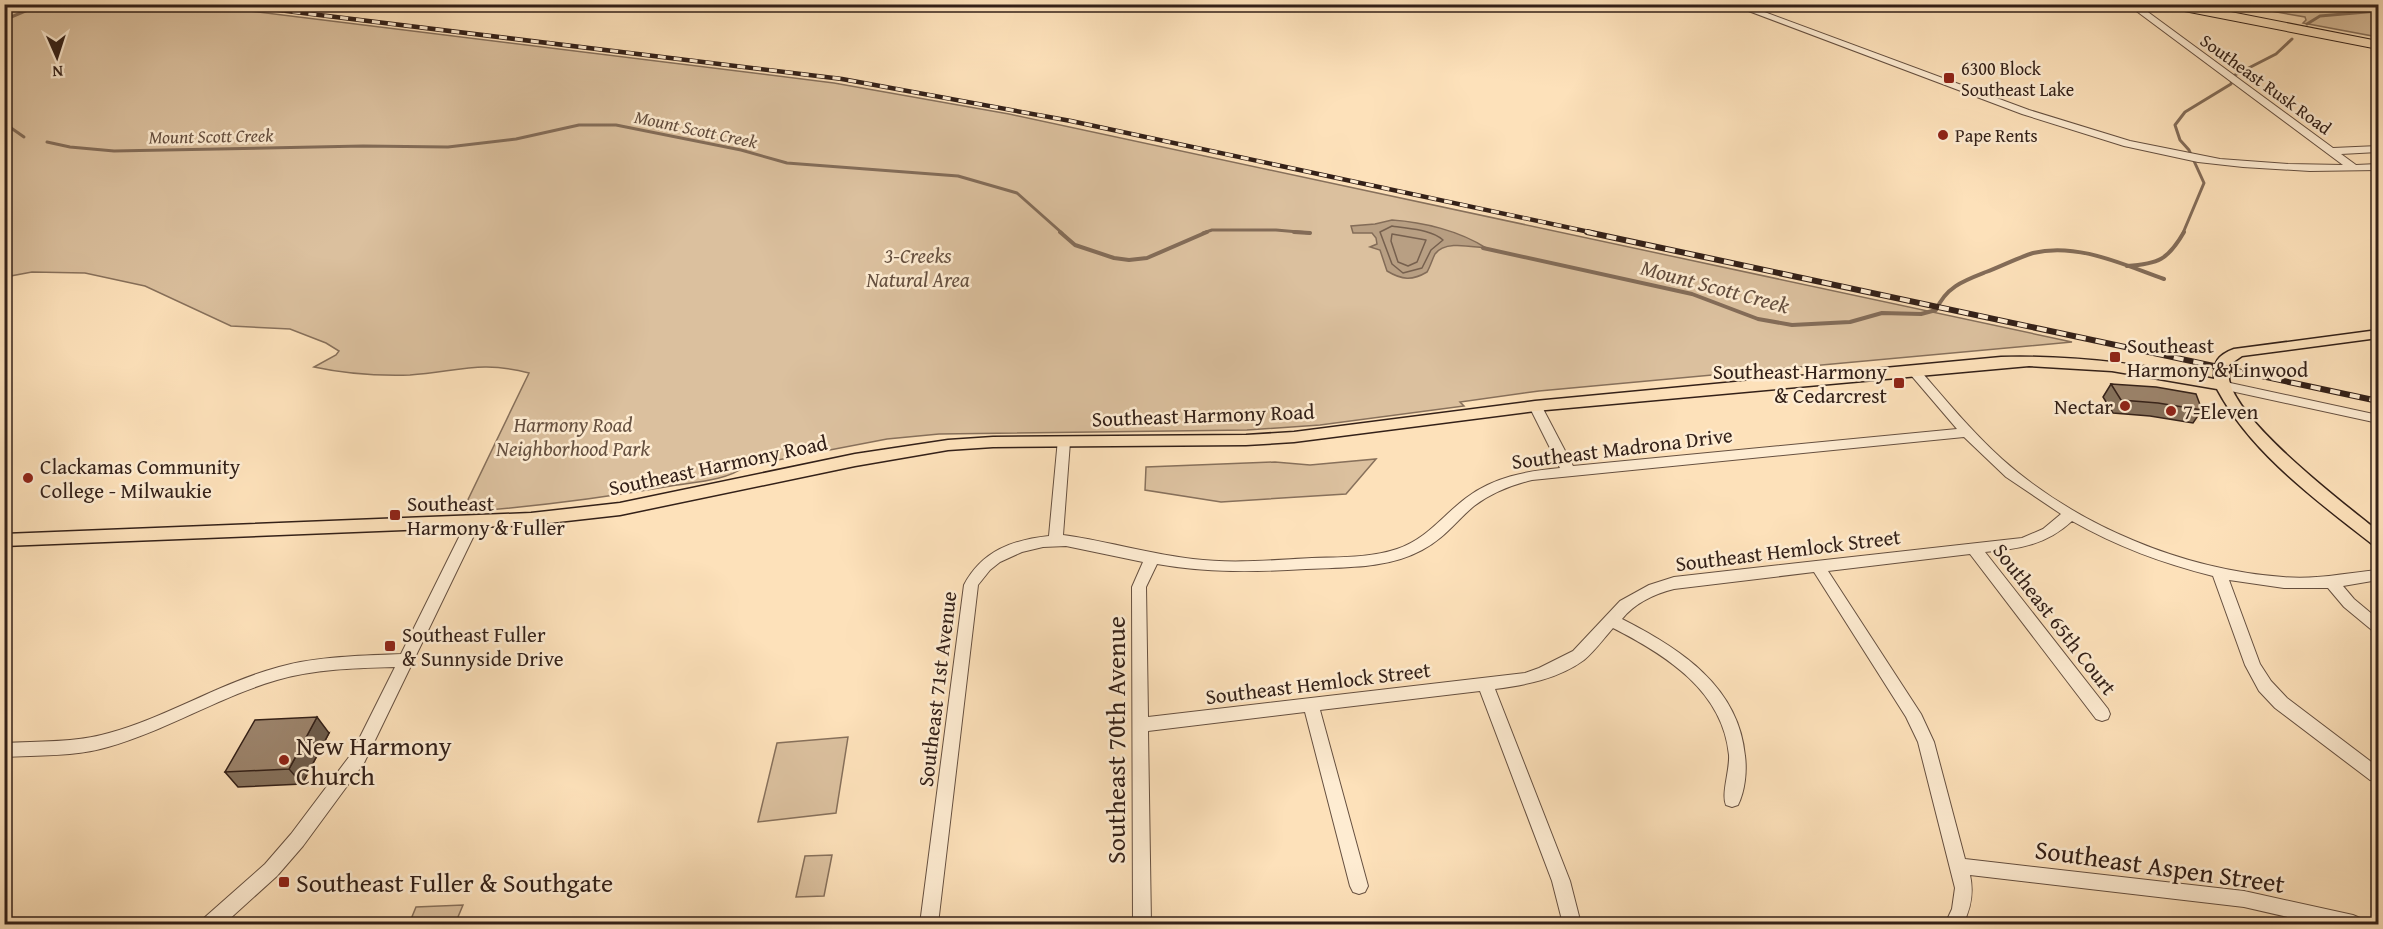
<svg xmlns="http://www.w3.org/2000/svg" width="2383" height="929" font-family="'Gentium Book Plus',serif">
  <style>
    .green { fill: #dbc09e; stroke: #87705b; stroke-width: 1.5 }
    .water { fill: #b89f83; stroke: #836c58; stroke-width: 1.5 }
    .lines { fill: none; stroke-linecap: round; stroke-linejoin: round }
    .shore { stroke: #76604e; stroke-width: 1.5 }
    .stream-far1 { stroke: #836c58; stroke-width: 3 }
    .stream { stroke: #836c58; stroke-width: 4 }
    .minor-casing { stroke: #665040; stroke-width: 2 }
    .major-casing { stroke: #332018; stroke-width: 3 }
    .highway-casing { stroke: #332018; stroke-width: 2 }
    .minor { fill: #feecd2; fill-rule: evenodd }
    .major { fill: #fde1ba; fill-rule: evenodd }
    .highway { fill: #fde1ba; fill-rule: evenodd }
    .rail-far1-casing { stroke: #332018; stroke-width: 4.5 }
    .rail-casing { stroke: #332018; stroke-width: 6 }
    .rail-far1 { stroke: #feecd2; stroke-width: 3; stroke-dasharray: 8; stroke-linecap: butt }
    .rail { stroke: #feecd2; stroke-width: 4; stroke-dasharray: 10; stroke-linecap: butt }
    .wall { fill: #86725d; stroke: #332018; stroke-width: 1.5 }
    .shaded-wall { fill: #6d5c4c; stroke: #332018; stroke-width: 1.5 }
    .building { fill: #9c846c; stroke: #332018; stroke-width: 1.5 }
    .poi-dot { fill: #8f2418; stroke: #feecd2; stroke-width: 2 }
    .labels { text-anchor: middle; dominant-baseline: central; stroke-width: 5; stroke-linejoin: round; paint-order: stroke }
    .far-poi-label { font-size: 18px; fill: #332018; stroke: #feecd2; text-anchor: start }
    .far-street-label { font-size: 18px; fill: #332018; stroke: #feecd2 }
    .far-water-label { font-size: 18px; font-style: italic; fill: #624c3d; stroke: #feecd2 }
    .park-label { font-size: 21px; font-style: italic; fill: #655040; stroke: #feecd2 }
    .poi-label { font-size: 21px; fill: #332018; stroke: #feecd2; text-anchor: start }
    .street-label { font-size: 21px; fill: #332018; stroke: #feecd2 }
    .water-label { font-size: 22px; font-style: italic; fill: #624c3d; stroke: #feecd2 }
    .near-street-label { font-size: 26px; fill: #332018; stroke: #feecd2 }
    .near-poi-label { font-size: 26px; fill: #332018; stroke: #feecd2; text-anchor: start }
  </style>
  <rect width="100%" height="100%" fill="#fde1ba"/>
  <filter id="stains"><feTurbulence type="fractalNoise" baseFrequency=".00333" numOctaves="4"/><feColorMatrix values="0 0 0 0 .2 0 0 0 0 .09 0 0 0 0 .02 0 0 0 .5 -.17"/></filter>
  <radialGradient id="worn" r=".72"><stop offset=".6" stop-color="#630" stop-opacity="0"/><stop offset="1" stop-color="#630" stop-opacity=".3"/></radialGradient>
  <g class="green">
    <path d="M4,5H202L834,83L1009,114L2072,342L1539,391L1460,402L1464,406L1320,425L1247,430L939,434L887,439L746,466C726,481 695,482 671,486C602,498 532,507 462,512L529,373C481,360 456,372 410,375C377,376 346,374 314,367L336,355L339,351L326,343L290,329L231,326L145,286L85,273L32,272L5,277Z"/>
    <polygon points="2237,5 2378,5 2378,37 2303,23 2306,20 2305,17"/>
    <polygon points="1376,459 1346,494 1221,502 1145,490 1146,467 1275,462 1310,465"/>
    <polygon points="848,737 836,813 758,822 777,743"/>
    <polygon points="832,855 824,896 796,897 805,856"/>
    <polygon points="463,905 455,924 409,924 416,907"/>
  </g>
  <path class="water" d="M1392,220C1423,222 1460,231 1486,248C1472,247 1445,240 1435,254C1432,260 1430,267 1427,272C1412,281 1402,280 1387,271L1380,250L1370,247L1377,244L1376,238L1372,233H1353L1351,226L1375,224Z"/>
  <g class="lines">
    <g class="shore">
      <path d="M1392,226C1408,229 1431,229 1443,240L1431,250L1422,268L1403,273L1392,264L1380,232Z"/>
      <polygon points="1392,234 1426,240 1417,262 1408,266 1398,262 1391,241"/>
    </g>
    <g class="stream-far1">
      <polyline points="4,20 42,4"/>
      <polyline points="2307,24 2320,16 2378,11"/>
      <polyline points="4,123 24,137"/>
      <polyline points="47,142 70,147 114,151 363,146 448,147 516,139 579,125 616,125 741,150 787,163 958,176 1017,193 1062,233"/>
      <polyline points="1203,233 1212,230 1276,230 1310,233"/>
      <polyline points="2183,233 2204,183 2189,150 2180,140 2175,125 2185,112 2231,84 2233,76 2276,54 2292,39"/>
    </g>
    <g class="stream">
      <polyline points="1060,232 1075,245 1114,258 1129,260 1147,258 1207,232"/>
      <polyline points="1294,232 1310,233"/>
      <path d="M1483,248L1692,294L1758,319L1792,325L1850,322L1882,313L1921,314L1936,310C1946,287 1963,281 1986,272C2002,266 2017,258 2033,253C2077,242 2124,265 2164,279"/>
      <path d="M2127,266C2158,264 2168,260 2184,232"/>
    </g>
    <g class="minor-casing">
      <g id="minor">
        <polygon points="1730,4 1743,4 2029,110 2130,141 2220,159 2288,164 2343,165 2127,4 2137,4 2333,148 2378,146 2378,152 2341,154 2356,165 2378,164 2378,170 2310,171 2243,167 2198,162 2124,146 2022,114"/>
        <path d="M1914,367L1918,368C1945,399 1971,431 2002,459C2077,526 2184,570 2283,577C2316,580 2346,573 2378,570V580L2343,586L2354,599L2378,619V633L2373,631L2344,607L2328,588H2284L2229,580L2260,664L2271,681L2287,698L2378,767V781L2370,780L2275,708L2259,691L2245,665L2213,576C2164,564 2116,546 2072,521C2046,545 2019,549 1985,552L2108,709L2110,714L2108,719L2102,721L2096,719L1970,554L1828,571L1921,714L1934,742L1965,859L2244,891L2353,915L2360,918L2362,924H2318L2244,907L1970,875C1974,893 1971,908 1963,924H1945L1952,909L1955,888L1918,742L1906,717L1814,572L1674,589C1654,594 1635,603 1622,619C1679,648 1739,686 1745,756C1747,771 1745,791 1738,805L1732,807L1726,805C1721,794 1730,770 1729,755C1723,691 1666,655 1613,628C1604,638 1595,651 1584,660C1558,679 1526,685 1495,689L1570,881L1581,924H1563L1552,881L1480,691L1320,710L1368,886L1365,892L1359,894L1353,892L1350,886L1305,712L1148,731L1151,924H1133L1132,587L1143,562L1066,546L1043,547L1022,552L1000,562L990,570L978,585L938,924H920L964,585C982,551 1012,540 1049,536L1058,439L1063,438L1070,442L1063,535C1107,541 1150,554 1193,559C1233,564 1272,560 1312,558C1340,557 1370,558 1397,549C1427,539 1442,516 1466,498C1493,477 1527,471 1560,468L1529,406L1530,403H1540L1573,466L1957,429L1910,374L1908,371ZM1964,437L2006,477L2061,514L2043,529L2022,538L1674,577L1649,585L1620,601L1573,651L1539,668L1525,673L1148,717L1146,587L1157,564C1207,573 1255,572 1306,569C1345,567 1387,569 1422,550C1444,539 1456,521 1474,506C1491,493 1512,485 1532,480Z"/>
        <polygon points="2221,381 2378,415 2378,423 2217,388 2215,385 2217,382"/>
        <path d="M473,518L478,519L480,523L364,763L303,846L277,876L224,924H202L204,918L265,864L291,834L352,753L395,667C356,668 315,669 277,680C219,697 167,730 108,747C75,757 39,755 4,757V743C39,741 75,743 109,733C167,717 220,683 279,667C318,656 360,656 401,654L466,523L468,519Z"/>
      </g>
    </g>
    <g class="major-casing">
      <path id="major" d="M2378,330V338L2242,356L2229,365C2229,371 2228,378 2230,383C2241,425 2343,503 2378,531V546L2372,544C2316,500 2251,453 2217,389L2112,371L2029,366L1535,411L1294,442L1246,445L993,447L948,450L855,466L620,515L531,525L4,546V534L531,513L620,503L855,454L948,440L993,437L1246,435L1294,432L1535,401L2001,357C2073,355 2143,364 2214,379C2213,362 2218,355 2234,349Z"/>
    </g>
    <g class="highway-casing">
      <polygon id="highway" points="2163,4 2190,4 2378,41 2378,49 2169,8"/>
    </g>
    <use href="#minor" class="minor"/>
    <use href="#major" class="major"/>
    <use href="#highway" class="highway"/>
    <g class="rail-far1-casing">
      <polyline id="rail-far1" points="229,4 842,79 1071,121 1594,233"/>
    </g>
    <g class="rail-casing">
      <polyline id="rail" points="1587,232 2378,401"/>
    </g>
    <use href="#rail-far1" class="rail-far1"/>
    <use href="#rail" class="rail"/>
  </g>
  <g class="wall">
    <polygon points="2111,384 2202,410 2193,423 2150,416 2113,413 2103,397"/>
    <polygon points="329,733 302,784 238,787 225,772"/>
  </g>
  <polygon class="shaded-wall" points="317,717 329,733 302,784 289,769"/>
  <g class="building">
    <polygon points="2111,384 2156,387 2196,394 2202,410 2158,403 2121,400"/>
    <polygon points="317,717 289,769 225,772 255,720"/>
  </g>
  <g class="poi-dot">
    <rect x="1943" y="72" width="12" height="12" rx="3"/>
    <circle cx="1943" cy="135" r="6"/>
    <rect x="2109" y="351" width="12" height="12" rx="3"/>
    <rect x="1893" y="377" width="12" height="12" rx="3"/>
    <circle cx="2125" cy="406" r="6"/>
    <circle cx="2171" cy="411" r="6"/>
    <circle cx="28" cy="478" r="6"/>
    <rect x="389" y="509" width="12" height="12" rx="3"/>
    <rect x="384" y="640" width="12" height="12" rx="3"/>
    <circle cx="284" cy="760" r="6"/>
    <rect x="278" y="876" width="12" height="12" rx="3"/>
  </g>
  <g class="labels">
    <g class="far-poi-label">
      <text x="1961" y="68">6300 Block<tspan x="1961" dy="21">Southeast Lake</tspan></text>
      <text x="1955" y="135">Pape Rents</text>
    </g>
    <g class="far-street-label">
      <text transform="translate(2266 84) rotate(36)">Southeast Rusk Road</text>
    </g>
    <g class="far-water-label">
      <text transform="translate(696 129) rotate(12)">Mount Scott Creek</text>
      <text transform="translate(211 136) rotate(-1)">Mount Scott Creek</text>
    </g>
    <g class="park-label">
      <text x="918" y="255">3-Creeks<tspan x="918" dy="24">Natural Area</tspan></text>
      <text x="573" y="424">Harmony Road<tspan x="573" dy="24">Neighborhood Park</tspan></text>
    </g>
    <g class="poi-label">
      <text x="2127" y="345">Southeast<tspan x="2127" dy="24">Harmony &amp; Linwood</tspan></text>
      <text x="1887" y="371" text-anchor="end">Southeast Harmony<tspan x="1887" dy="24">&amp; Cedarcrest</tspan></text>
      <text x="2113" y="406" text-anchor="end">Nectar</text>
      <text x="2183" y="411">7-Eleven</text>
      <text x="40" y="466">Clackamas Community<tspan x="40" dy="24">College - Milwaukie</tspan></text>
      <text x="407" y="503">Southeast<tspan x="407" dy="24">Harmony &amp; Fuller</tspan></text>
      <text x="402" y="634">Southeast Fuller<tspan x="402" dy="24">&amp; Sunnyside Drive</tspan></text>
    </g>
    <g class="street-label">
      <text transform="translate(1203 415) rotate(-2)">Southeast Harmony Road</text>
      <text transform="translate(1622 448) rotate(-7)">Southeast Madrona Drive</text>
      <text transform="translate(718 465) rotate(-12)">Southeast Harmony Road</text>
      <text transform="translate(1788 550) rotate(-7)">Southeast Hemlock Street</text>
      <text transform="translate(2055 619) rotate(52)">Southeast 65th Court</text>
      <text transform="translate(1318 683) rotate(-7)">Southeast Hemlock Street</text>
      <text transform="translate(937 689) rotate(-83)">Southeast 71st Avenue</text>
    </g>
    <g class="water-label">
      <text transform="translate(1715 286) rotate(15)">Mount Scott Creek</text>
    </g>
    <g class="near-street-label">
      <text transform="translate(1115 740) rotate(-90)">Southeast 70th Avenue</text>
      <text transform="translate(2160 866) rotate(8)">Southeast Aspen Street</text>
    </g>
    <g class="near-poi-label">
      <text x="296" y="745">New Harmony<tspan x="296" dy="30">Church</tspan></text>
      <text x="296" y="882">Southeast Fuller &amp; Southgate</text>
    </g>
  </g>
  <rect width="2383" height="929" fill="none" stroke="#fde1ba" stroke-width="24"/>
  <rect x="6" y="6" width="2371" height="917" fill="none" stroke="#332018" stroke-width="3"/>
  <rect x="12" y="12" width="2359" height="905" fill="none" stroke="#332018" stroke-width="1.5"/>
  <g transform="translate(57 57) rotate(177)" stroke="#feecd2" stroke-width="4.5" paint-order="stroke">
  <path d="M0-4.5L10 22L0 15L-10 22Z" fill="#332018"/>
  <text y="-9" font-size="16" font-weight="bold" text-anchor="middle" fill="#332018">N</text>
  </g>
  <rect width="100%" height="100%" filter="url(#stains)"/>
  <rect width="100%" height="100%" fill="url(#worn)"/>
</svg>
